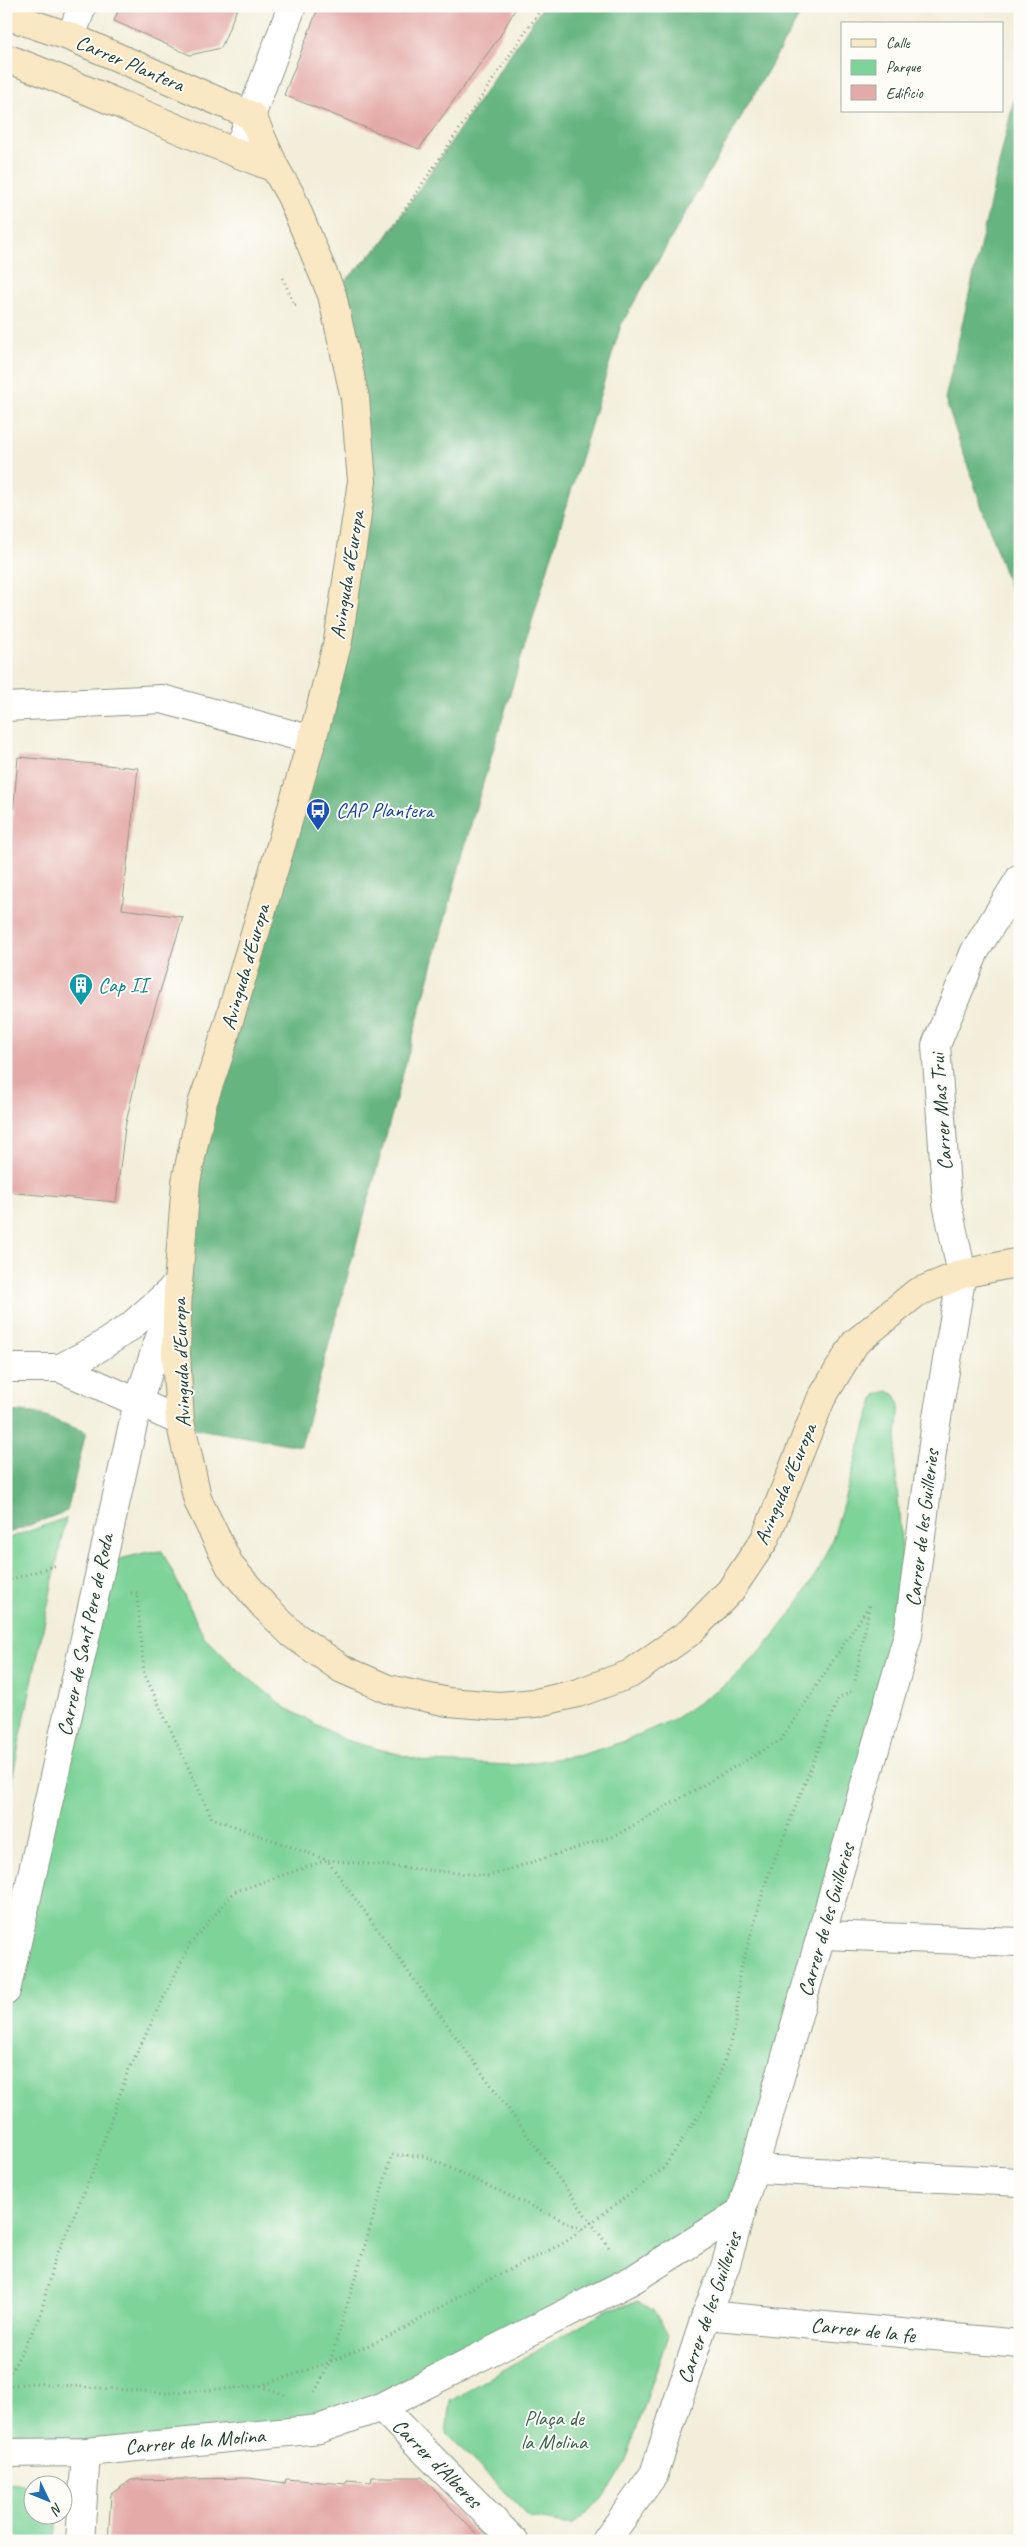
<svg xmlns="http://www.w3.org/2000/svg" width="1026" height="2547" font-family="Caveat,sans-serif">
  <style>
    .green { fill: #7dd398; stroke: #4e8866 }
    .forest { fill: #66b580; stroke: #42795a }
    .building { fill: #e4aaa8 }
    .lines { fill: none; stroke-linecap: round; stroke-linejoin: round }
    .street-casing { stroke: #899687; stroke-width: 30 }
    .secondary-casing { stroke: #899687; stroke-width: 30 }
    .path { stroke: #899687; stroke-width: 3; stroke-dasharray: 1 4; stroke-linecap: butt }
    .street { stroke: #fff; stroke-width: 28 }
    .secondary { stroke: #fae7c3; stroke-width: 28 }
    .labels { text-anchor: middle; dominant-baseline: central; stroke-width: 4; stroke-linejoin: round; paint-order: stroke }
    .street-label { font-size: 21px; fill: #1f3d34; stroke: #fdfcf7 }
    .transit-label { font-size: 21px; fill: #164399; stroke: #fdfcf7; text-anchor: start }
    .culture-label { font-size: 21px; fill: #0d838f; stroke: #fdfcf7; text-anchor: start }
    .park-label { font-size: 21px; fill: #36624d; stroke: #fdfcf7 }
  </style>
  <rect width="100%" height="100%" fill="#fdfcf7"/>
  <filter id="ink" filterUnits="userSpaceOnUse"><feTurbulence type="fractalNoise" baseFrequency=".02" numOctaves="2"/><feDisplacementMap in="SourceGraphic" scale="10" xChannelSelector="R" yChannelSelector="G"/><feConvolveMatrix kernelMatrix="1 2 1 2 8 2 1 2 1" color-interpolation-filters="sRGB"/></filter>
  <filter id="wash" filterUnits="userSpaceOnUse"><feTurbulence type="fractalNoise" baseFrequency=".0096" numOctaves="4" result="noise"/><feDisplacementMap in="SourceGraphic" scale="20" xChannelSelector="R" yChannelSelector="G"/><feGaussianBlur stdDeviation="1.12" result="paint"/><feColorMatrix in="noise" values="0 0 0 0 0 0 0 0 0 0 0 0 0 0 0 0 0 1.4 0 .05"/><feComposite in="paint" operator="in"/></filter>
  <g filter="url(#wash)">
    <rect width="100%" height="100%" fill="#f3eeda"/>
    <g class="green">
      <polygon points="888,1391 895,1395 900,1404 895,1459 908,1635 739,2208 319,2429 6,2453 6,2013 100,1564 148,1552 162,1551 204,1636 236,1668 286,1708 345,1740 428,1762 514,1765 581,1755 625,1741 676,1718 730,1681 768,1643 794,1610 818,1570 833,1538 871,1408 876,1395"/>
      <polygon points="66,1518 6,1808 6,1539"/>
      <polygon points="638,2302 654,2310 668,2335 626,2461 602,2499 572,2525 530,2518 446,2433 450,2401 608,2309"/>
      <polygon points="6,2483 32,2485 32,2514 57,2515 55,2541 6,2541"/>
    </g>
    <g class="forest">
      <polygon points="543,6 805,6 621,325 473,817 301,1446 179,1426 167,1276 312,740 362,481 332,295 383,242"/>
      <polygon points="1020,73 1020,619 945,399"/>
      <polygon points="6,1411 35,1413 86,1432 67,1511 6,1534"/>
    </g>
    <g id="blocks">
      <g class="building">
        <polygon points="120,6 238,6 221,48 190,55 114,21"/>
        <polygon points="319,6 517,6 500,36 419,149 284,95"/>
        <polygon points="18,757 138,768 122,909 183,917 145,1040 125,1127 116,1202 6,1192 6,895"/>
        <polygon points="372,2477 422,2477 483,2541 108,2541 111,2494 131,2480 249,2478 285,2483 286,2479 345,2484 347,2480 371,2482"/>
      </g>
    </g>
  </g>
  <g filter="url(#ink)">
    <use href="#blocks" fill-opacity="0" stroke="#899687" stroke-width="1"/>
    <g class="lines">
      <g class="street-casing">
        <g id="street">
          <polyline points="71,37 82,6"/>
          <polyline points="237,153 292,6"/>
          <polyline points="6,707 162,699 312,740"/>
          <polyline points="6,1368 60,1368 180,1421"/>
          <polyline points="60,1368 95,1350 130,1327 176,1286"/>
          <polyline points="822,1935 1020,1942"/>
          <polyline points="6,1991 138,1402 175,1293"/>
          <polyline points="755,2169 1020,2182"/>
          <polyline points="706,2315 1020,2344"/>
          <polyline points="381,2407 514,2541"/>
          <polyline points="6,2453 86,2452 319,2429 381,2407 632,2280 742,2211"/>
          <polyline points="80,2541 86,2452"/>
          <polyline points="606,2541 654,2474 706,2315 725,2267 908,1635 935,1429 962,1274 947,1203 936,1045 975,951 1020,878"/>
        </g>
      </g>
      <g class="secondary-casing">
        <g id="secondary">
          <polyline points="6,15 71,37 252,116 275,168 291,196 332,295 355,398 362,481 338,641 312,740 219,1055 202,1104 186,1182 178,1284 176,1353 180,1421 198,1501 230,1566 264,1606 292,1634 342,1669 388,1689 448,1702 499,1706 536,1703 578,1693 630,1674 690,1632 730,1591 765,1539 821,1399 855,1343 916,1293 962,1274 1020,1262"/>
          <path d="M6,58C97,92 184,134 275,168"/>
        </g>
      </g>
      <g class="path">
        <polyline points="359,267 383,242 543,6"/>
        <polyline points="283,278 294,305 298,304"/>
        <polyline points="6,1581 57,1565"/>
        <polyline points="131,1593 137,1593 144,1673 212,1818 327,1860 489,1876 617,1835 781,1740 870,1604 855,1681"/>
        <polyline points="6,2381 40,2317 53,2264 94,2169 128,2071 190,1944 234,1892 327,1860 611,2250"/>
        <polyline points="6,2386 33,2383 167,2393 260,2386 330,2362 397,2333 478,2285 564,2243 663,2169 706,2104 722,2068 736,2024 739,1975 767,1879 838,1699 853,1690"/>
        <polyline points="260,2386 285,2395"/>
        <polyline points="315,2392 330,2362 392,2155 424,2156 583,2230"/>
      </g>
      <use href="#street" class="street"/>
      <use href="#secondary" class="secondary"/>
    </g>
  </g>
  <defs>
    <g id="bus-pin" transform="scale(1.25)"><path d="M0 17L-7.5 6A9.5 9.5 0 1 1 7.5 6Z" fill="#1a4fb4" stroke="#fdfcf7"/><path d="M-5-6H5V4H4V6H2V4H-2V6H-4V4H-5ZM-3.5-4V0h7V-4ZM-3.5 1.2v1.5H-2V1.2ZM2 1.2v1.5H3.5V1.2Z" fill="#fff"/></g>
    <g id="building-pin" transform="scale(1.25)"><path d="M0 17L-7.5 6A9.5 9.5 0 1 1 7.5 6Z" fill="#0f9aa8" stroke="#fdfcf7"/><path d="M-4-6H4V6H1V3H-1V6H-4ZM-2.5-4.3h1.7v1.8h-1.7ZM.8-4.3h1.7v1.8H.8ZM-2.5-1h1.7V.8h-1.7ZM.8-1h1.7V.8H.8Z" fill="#fff"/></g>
  </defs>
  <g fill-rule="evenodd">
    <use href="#bus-pin" x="318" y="810"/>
    <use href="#building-pin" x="81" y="985"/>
  </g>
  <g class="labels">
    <g class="street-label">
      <text transform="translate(130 63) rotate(23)">Carrer Plantera</text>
      <text transform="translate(347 575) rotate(-81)">Avinguda d'Europa</text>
      <text transform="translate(245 967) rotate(-74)">Avinguda d'Europa</text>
      <text transform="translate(941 1112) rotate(-94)">Carrer Mas Trui</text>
      <text transform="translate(181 1363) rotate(-92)">Avinguda d'Europa</text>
      <text transform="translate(785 1484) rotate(-67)">Avinguda d'Europa</text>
      <text transform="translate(922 1528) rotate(-83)">Carrer de les Guilleries</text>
      <text transform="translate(85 1635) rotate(-78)">Carrer de Sant Pere de Roda</text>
      <text transform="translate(826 1920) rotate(-74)">Carrer de les Guilleries</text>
      <text transform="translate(709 2308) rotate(-71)">Carrer de les Guilleries</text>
      <text transform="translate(863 2330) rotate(6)">Carrer de la fe</text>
      <text transform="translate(195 2441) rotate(-5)">Carrer de la Molina</text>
      <text transform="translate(437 2463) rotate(45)">Carrer d'Alberes</text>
    </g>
    <g class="transit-label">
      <text x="336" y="810">CAP Plantera</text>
    </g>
    <g class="culture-label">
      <text x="98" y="985">Cap II</text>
    </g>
    <g class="park-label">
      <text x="554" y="2418">Plaça de<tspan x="554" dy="24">la Molina</tspan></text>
    </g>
  </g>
  <rect width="1026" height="2547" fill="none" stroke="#fdfcf7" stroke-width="25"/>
  <rect x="841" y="22" width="162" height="90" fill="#fdfcf7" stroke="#a4b0a9"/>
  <rect x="851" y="39" width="25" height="8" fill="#fae7c3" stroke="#a4b0a9"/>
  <text x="886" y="48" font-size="15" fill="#1f3d34">Calle</text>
  <rect x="851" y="60" width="25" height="15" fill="#7dd398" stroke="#a4b0a9"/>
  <text x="886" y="72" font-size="15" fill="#1f3d34">Parque</text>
  <rect x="851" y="85" width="25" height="15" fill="#e4aaa8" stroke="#a4b0a9"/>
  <text x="886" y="98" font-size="15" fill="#1f3d34">Edificio</text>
  <g transform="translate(48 2500) rotate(133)"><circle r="24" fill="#fdfcf7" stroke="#a4b0a9"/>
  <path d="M0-4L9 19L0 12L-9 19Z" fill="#1f6fb2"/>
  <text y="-8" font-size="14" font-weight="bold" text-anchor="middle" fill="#1f3d34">N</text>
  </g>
</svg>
